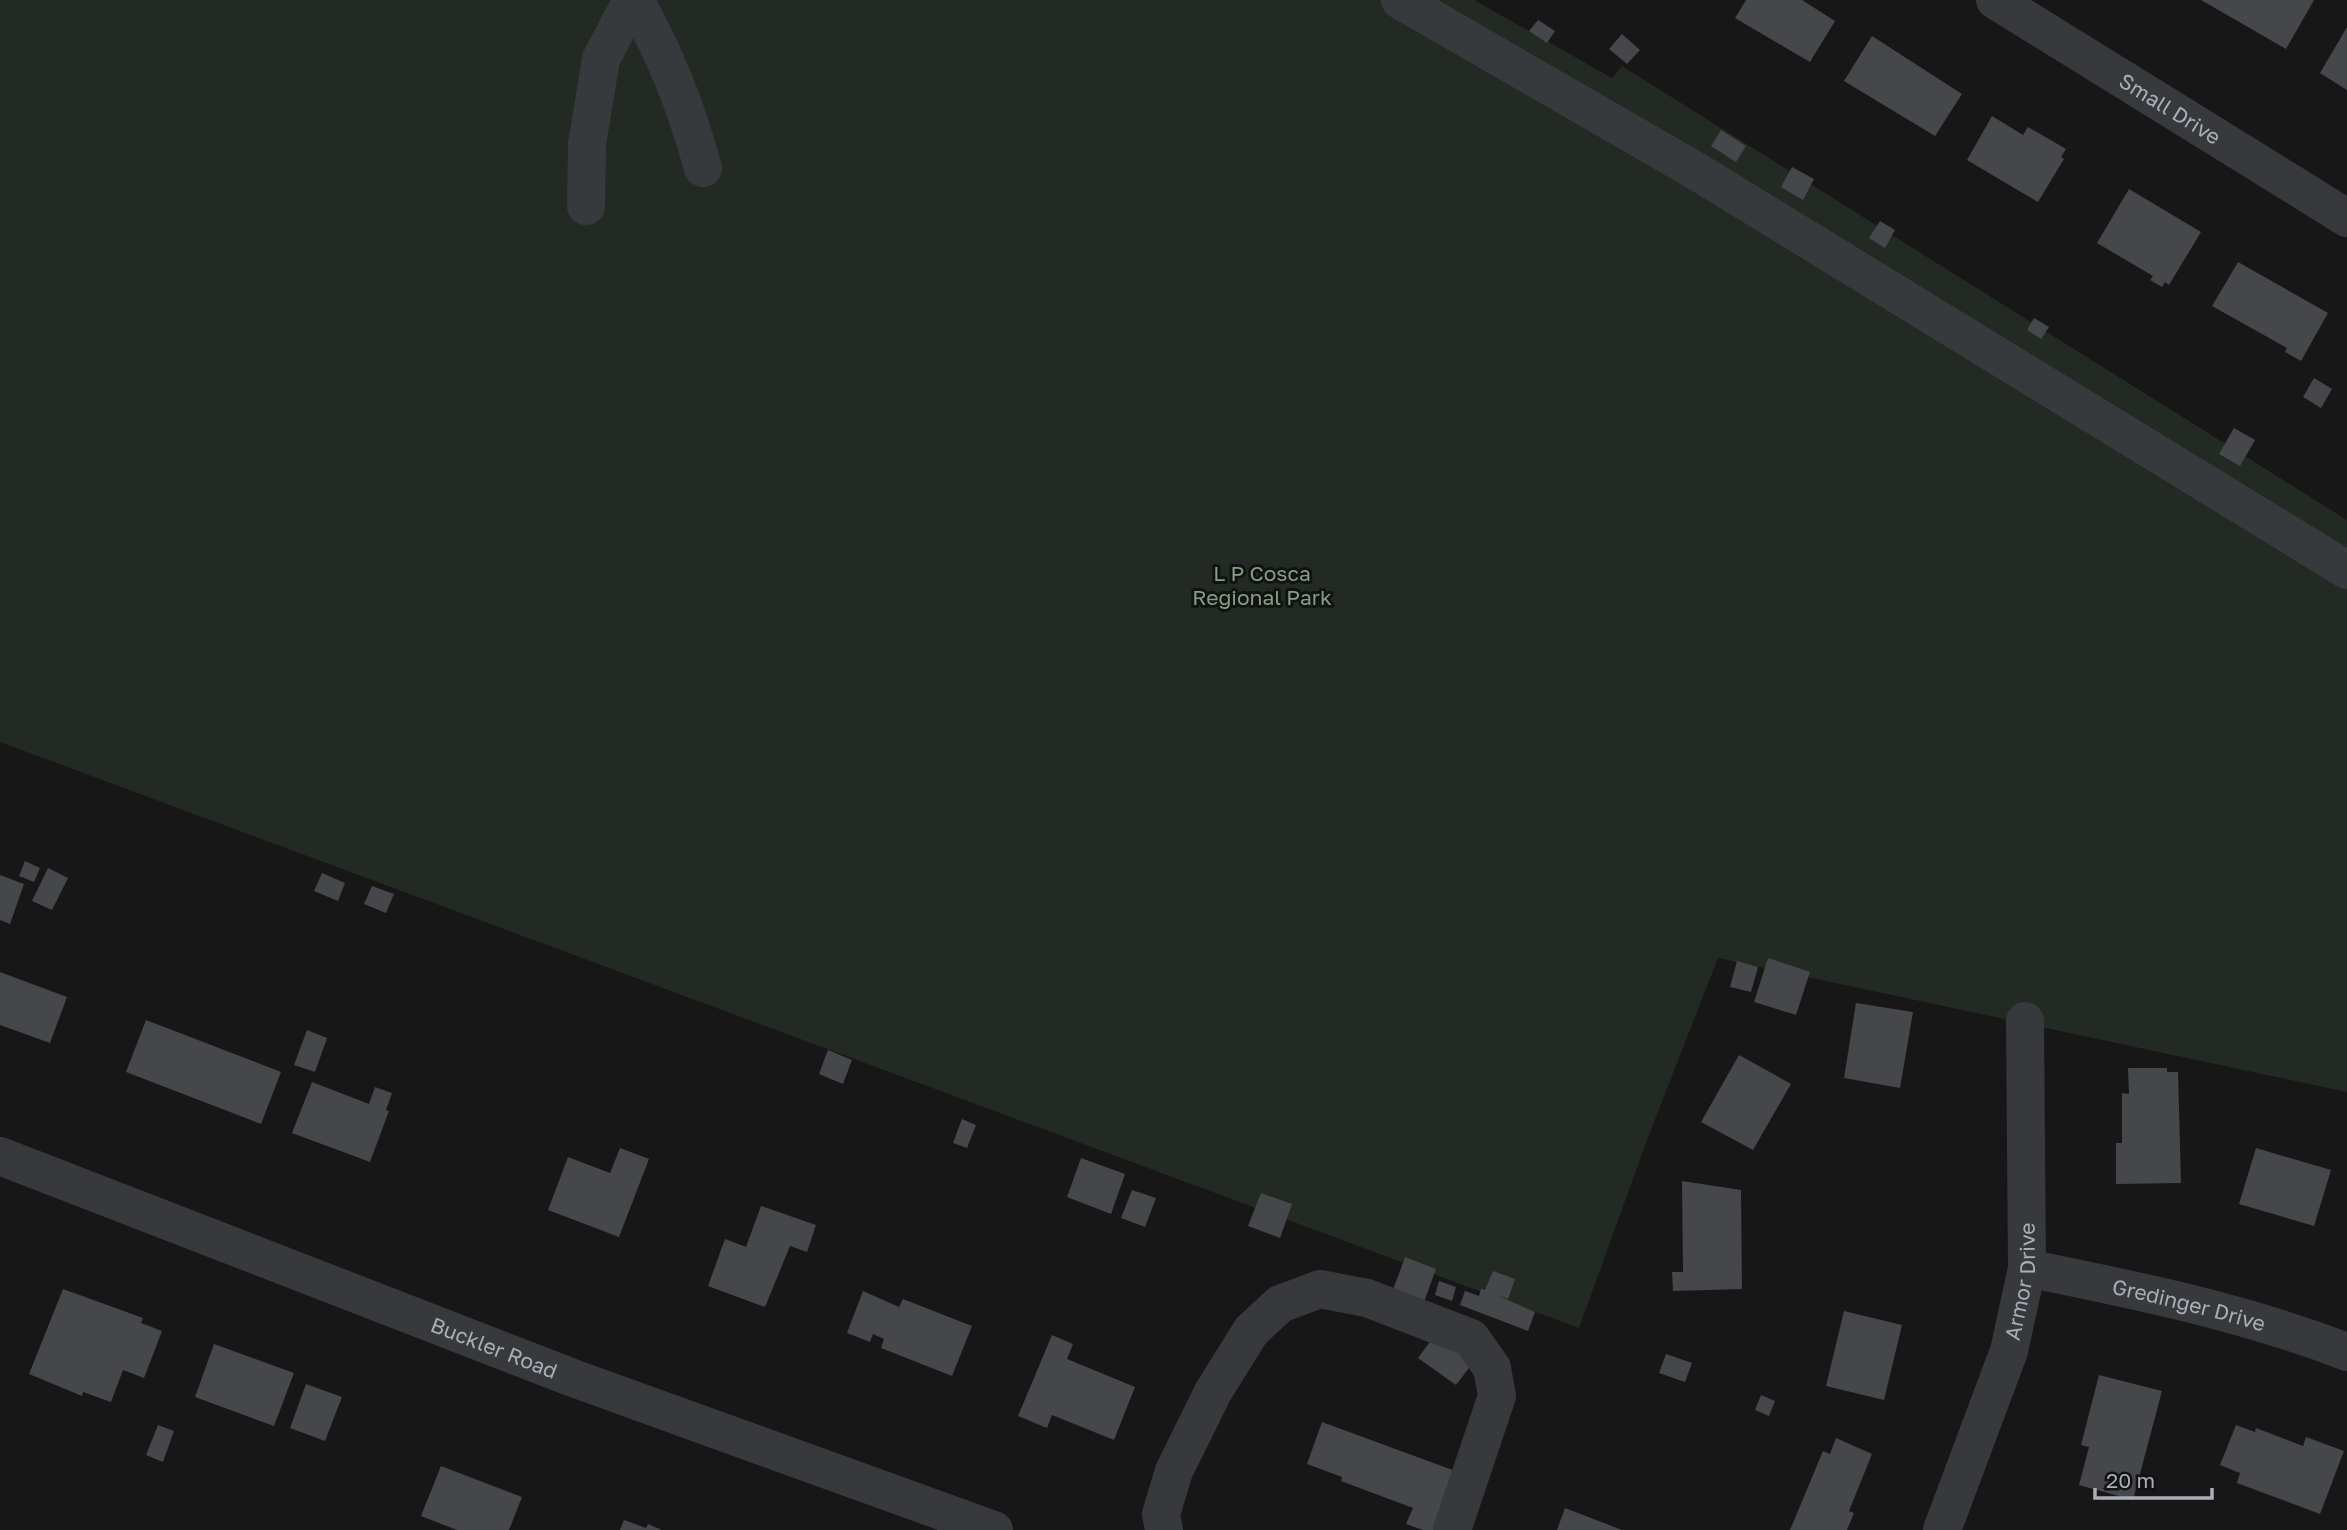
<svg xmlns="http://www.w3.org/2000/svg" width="2347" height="1530" font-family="'Golos Text',sans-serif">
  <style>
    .green { fill: #232a24 }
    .building { fill: #46474a }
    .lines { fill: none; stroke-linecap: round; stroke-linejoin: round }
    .minor { stroke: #38393d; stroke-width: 38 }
    .labels { text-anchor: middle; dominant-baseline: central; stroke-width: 6; stroke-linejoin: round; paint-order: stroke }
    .street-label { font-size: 21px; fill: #aaaeb6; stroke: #121213 }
    .park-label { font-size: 21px; fill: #849f84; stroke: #121213 }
  </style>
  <rect width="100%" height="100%" fill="#171718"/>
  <polygon class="green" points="0,0 1474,0 1612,78 1622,66 2347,520 2347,1092 1718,958 1647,1140 1579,1328 0,742"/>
  <g class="building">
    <polygon points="1746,0 1802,0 1835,21 1810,62 1735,18"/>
    <polygon points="2201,0 2314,0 2286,49"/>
    <polygon points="1538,20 1555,31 1547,43 1529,31"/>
    <polygon points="2347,27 2347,90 2320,73"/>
    <polygon points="1622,34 1640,50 1627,64 1609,49"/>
    <polygon points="1872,36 1962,94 1935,136 1844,81"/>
    <polygon points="1992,116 2023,135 2028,127 2066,149 2061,157 2064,159 2038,202 1967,160"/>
    <polygon points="1721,130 1746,146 1736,162 1711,146"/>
    <polygon points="1792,167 1814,179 1803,200 1781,187"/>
    <polygon points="2129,189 2201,232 2169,285 2165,282 2162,287 2150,280 2153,276 2097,243"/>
    <polygon points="1880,221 1895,230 1885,248 1869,238"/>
    <polygon points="2238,262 2328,313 2301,361 2285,352 2287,348 2212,306"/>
    <polygon points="2034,318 2049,327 2041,339 2027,330"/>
    <polygon points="2314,378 2332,389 2321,408 2303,397"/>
    <polygon points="2234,428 2255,440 2240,466 2219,454"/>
    <polygon points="25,861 40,868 34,882 19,876"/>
    <polygon points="48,868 68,878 52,910 32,901"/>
    <polygon points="322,873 345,883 338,901 314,891"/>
    <polygon points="0,875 24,884 10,924 0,920"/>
    <polygon points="372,886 394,894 386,913 364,904"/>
    <polygon points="1768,958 1810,972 1796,1015 1754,1002"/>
    <polygon points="1737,961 1758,967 1751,992 1730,987"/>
    <polygon points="0,972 67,997 50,1043 0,1025"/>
    <polygon points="1856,1003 1913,1012 1900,1088 1844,1078"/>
    <polygon points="146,1020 281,1072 261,1124 126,1072"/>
    <polygon points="307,1030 327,1038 315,1072 294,1065"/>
    <polygon points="828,1050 852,1060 843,1084 819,1074"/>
    <polygon points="1739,1055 1791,1084 1753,1150 1701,1122"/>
    <polygon points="2128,1068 2167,1068 2167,1072 2178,1072 2181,1183 2116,1184 2116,1143 2122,1143 2122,1093 2129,1094"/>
    <polygon points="312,1082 369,1104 375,1087 392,1093 386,1110 389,1111 370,1162 292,1133"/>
    <polygon points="962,1119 976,1125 967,1148 953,1143"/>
    <polygon points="620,1148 649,1159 619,1237 548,1210 568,1157 610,1173"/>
    <polygon points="2256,1148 2331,1170 2314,1226 2239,1204"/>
    <polygon points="1081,1158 1125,1174 1111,1214 1067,1197"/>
    <polygon points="1682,1181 1741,1190 1742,1289 1673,1291 1672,1272 1683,1272"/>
    <polygon points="1132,1190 1156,1198 1145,1227 1121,1218"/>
    <polygon points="1261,1193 1292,1204 1280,1238 1248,1226"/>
    <polygon points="761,1206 816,1225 807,1252 790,1246 765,1307 708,1286 725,1239 746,1247"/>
    <polygon points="1405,1257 1436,1269 1424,1302 1393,1290"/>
    <polygon points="1493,1271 1515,1279 1508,1299 1494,1294 1535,1312 1528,1331 1460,1305 1465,1291 1479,1296 1481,1289 1485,1290"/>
    <polygon points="1439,1281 1456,1287 1452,1301 1435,1295"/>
    <polygon points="63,1289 143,1318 141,1323 162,1331 144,1378 123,1370 111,1402 83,1392 82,1396 29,1374"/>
    <polygon points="863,1291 899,1307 903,1299 972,1326 952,1376 881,1348 884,1339 873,1334 870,1342 847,1333"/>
    <polygon points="1844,1311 1902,1325 1884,1400 1826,1386"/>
    <polygon points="1437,1332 1475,1360 1456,1385 1418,1358"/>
    <polygon points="1052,1335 1073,1344 1067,1359 1135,1387 1114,1440 1052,1415 1047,1428 1018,1416"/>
    <polygon points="214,1344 294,1373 274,1426 195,1397"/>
    <polygon points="1666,1354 1692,1363 1685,1382 1659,1373"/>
    <polygon points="2099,1375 2162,1391 2133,1500 2079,1485 2089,1447 2081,1445"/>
    <polygon points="306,1384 342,1397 325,1441 290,1428"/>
    <polygon points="1761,1395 1775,1401 1769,1416 1755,1410"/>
    <polygon points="1322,1422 1458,1472 1437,1530 1423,1530 1406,1524 1413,1508 1341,1481 1342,1477 1307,1464"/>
    <polygon points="158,1425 174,1431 163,1462 146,1455"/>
    <polygon points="2236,1425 2255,1432 2256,1428 2303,1446 2306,1437 2344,1451 2320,1514 2237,1483 2240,1473 2220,1465"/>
    <polygon points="1836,1438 1872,1454 1849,1511 1854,1513 1847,1530 1790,1530 1823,1451 1830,1454"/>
    <polygon points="441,1466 522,1497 509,1530 457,1530 421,1516"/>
    <polygon points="1565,1508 1622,1530 1557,1530"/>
    <polygon points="624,1520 646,1528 648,1524 662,1530 620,1530"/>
  </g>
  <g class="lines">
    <g class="minor">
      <path d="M635,0C667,59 685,103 703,168"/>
      <polyline points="1400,0 1696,171 2347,570"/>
      <path id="s1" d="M1995,0L2347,218"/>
      <polyline points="586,206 587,144 601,59 632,0"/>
      <path id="s2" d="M0,1156L573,1378L994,1530"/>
      <path id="s3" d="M2027,1268C2136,1290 2243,1312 2347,1352"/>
      <polyline points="1164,1530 1161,1514 1174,1471 1213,1392 1251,1331 1280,1304 1320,1289 1367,1298 1471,1338 1492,1368 1497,1396 1452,1530"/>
      <path id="s4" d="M1942,1530L2009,1351L2027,1268L2025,1021"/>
    </g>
  </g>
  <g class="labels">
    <g class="street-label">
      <text stroke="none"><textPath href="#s1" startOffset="206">Small Drive</textPath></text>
      <text stroke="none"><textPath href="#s4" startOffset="262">Armor Drive</textPath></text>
      <text stroke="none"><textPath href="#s3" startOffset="166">Gredinger Drive</textPath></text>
      <text stroke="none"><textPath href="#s2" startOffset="530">Buckler Road</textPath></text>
    </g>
    <g class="park-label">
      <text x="1262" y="573">L P Cosca<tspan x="1262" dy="24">Regional Park</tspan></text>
    </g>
  </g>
  <path d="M2095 1488v10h117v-10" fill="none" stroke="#aaaeb6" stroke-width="3.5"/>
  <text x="2106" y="1488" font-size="21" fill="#aaaeb6" stroke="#121213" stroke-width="5" paint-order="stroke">20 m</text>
</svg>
